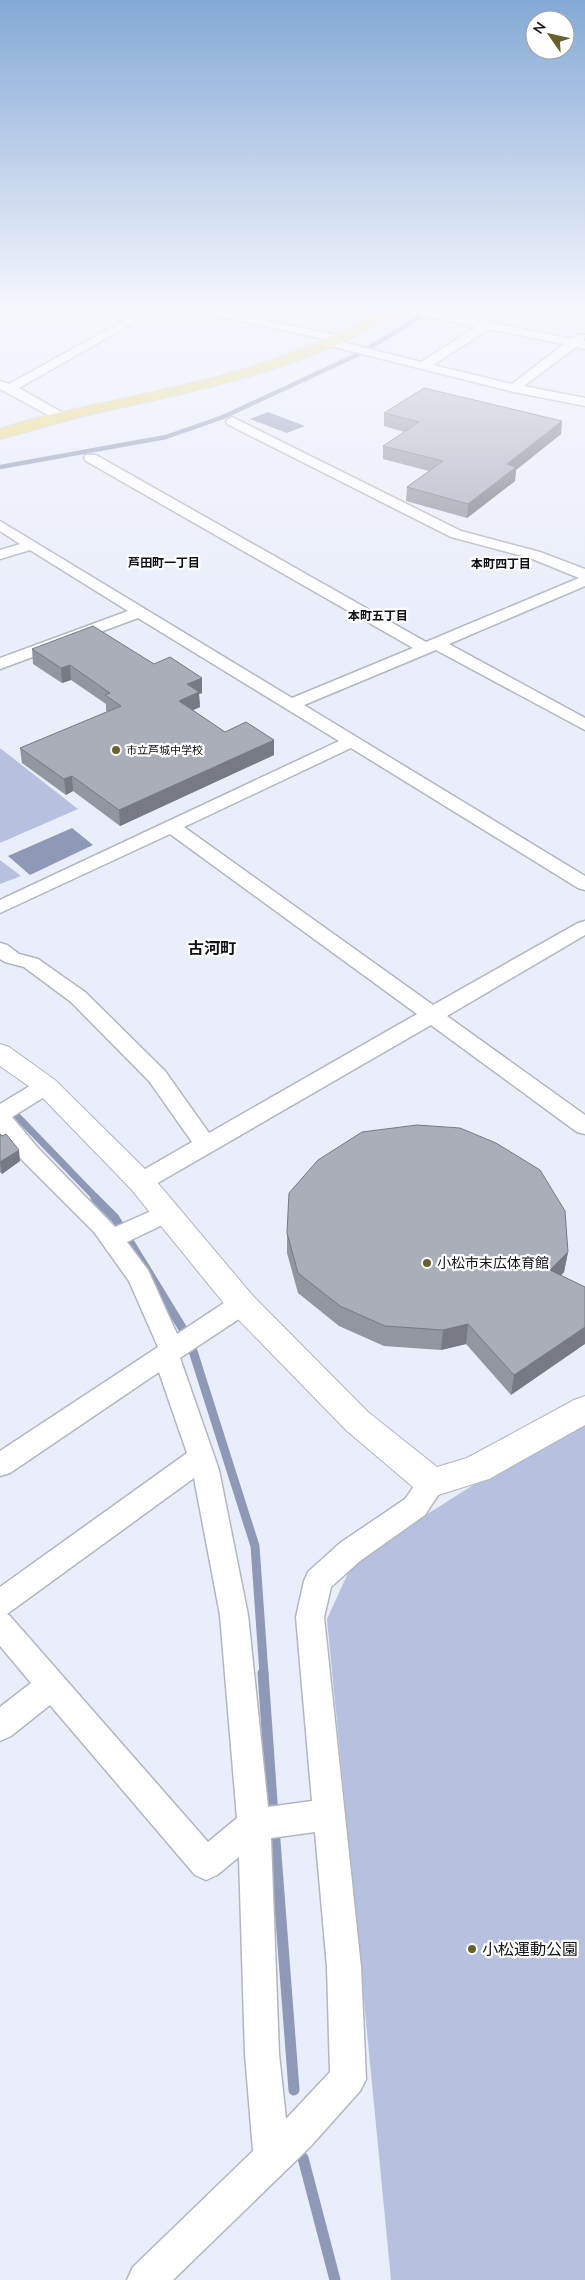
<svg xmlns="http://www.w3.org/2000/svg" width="585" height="2280" font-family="Mulish,'Noto Sans JP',sans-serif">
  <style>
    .green { fill: #b7c1df }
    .water { fill: #8e99b8 }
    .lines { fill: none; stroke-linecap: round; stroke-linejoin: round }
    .stream-far3 { stroke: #8e99b8; stroke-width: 4.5 }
    .stream-far2 { stroke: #8e99b8; stroke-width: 7 }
    .stream-far1 { stroke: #8e99b8; stroke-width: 9 }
    .stream { stroke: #8e99b8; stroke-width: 11 }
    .minor-casing { stroke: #b2b6c1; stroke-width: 3 }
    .tertiary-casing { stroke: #b2b6c1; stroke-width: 2 }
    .trunk-casing { stroke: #cfd0d0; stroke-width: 2 }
    .minor { fill: #fff; fill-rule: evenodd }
    .tertiary { fill: #fff; fill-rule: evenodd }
    .trunk { fill: #e8d772; fill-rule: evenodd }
    .wall { fill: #92969f }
    .shaded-wall { fill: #777a82 }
    .building { fill: #aaaeb9; stroke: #777a82 }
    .poi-dot { fill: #68602d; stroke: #fff; stroke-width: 2 }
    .labels { text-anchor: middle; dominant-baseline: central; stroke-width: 4.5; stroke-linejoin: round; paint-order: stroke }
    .far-poi-label { font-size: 11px; fill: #111216; stroke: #fff; text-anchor: start }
    .far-neighbourhood-label { font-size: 12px; font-weight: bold; fill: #111216; stroke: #fff }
    .poi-label { font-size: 14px; fill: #111216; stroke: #fff; text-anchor: start }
    .quarter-label { font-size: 16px; font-weight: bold; fill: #111216; stroke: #fff }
    .near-poi-label { font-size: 16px; fill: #111216; stroke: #fff; text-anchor: start }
  </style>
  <rect width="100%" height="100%" fill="#eaeefa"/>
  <g class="green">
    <polygon points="0,748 78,809 0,843"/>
    <polygon points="0,860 21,876 0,884"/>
    <polygon points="585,1415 585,2280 391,2280 327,1619 354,1560"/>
  </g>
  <g class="water">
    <polygon points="268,412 305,426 287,433 250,419"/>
    <polygon points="72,828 93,845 30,875 8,856"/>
  </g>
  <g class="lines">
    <polyline class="stream-far3" points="0,467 166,437 223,417 359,354 438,306"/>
    <polyline class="stream-far2" points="16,1115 97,1199"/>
    <g class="stream-far1">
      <polyline points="95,1198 115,1218 183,1329"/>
      <polyline points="192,1348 255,1546 264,1674"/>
    </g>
    <g class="stream">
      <polyline points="263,1673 273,1816"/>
      <polyline points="274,1828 294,2090"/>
      <polyline points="303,2158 335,2280"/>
    </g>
    <g class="minor-casing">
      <g id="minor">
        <polygon points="23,306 37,306 0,325 0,318"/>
        <polygon points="150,306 163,306 19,388 65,414 67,417 65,420 57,420 0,389 0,381 9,384"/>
        <path d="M178,306H198L341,336L347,339L342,342L421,362L476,327L393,309L392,306H406L476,320L495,306H507L488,322L571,339L577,335H585L583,341H585V349L576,347L524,386L585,398V406L514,392L326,345L324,343L329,340L184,309ZM489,329L564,344L512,384L433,365Z"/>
        <polygon points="232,417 461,531 540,552 585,569 585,586 449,644 585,718 585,730 436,650 304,705 585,876 585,890 578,888 351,748 184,827 433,1005 578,923 585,921 585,935 447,1016 585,1115 585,1134 577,1132 431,1025 149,1188 141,1190 133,1188 129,1182 133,1176 192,1142 149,1081 71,1002 24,967 5,962 0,959 0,943 7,945 19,954 38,959 85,992 165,1071 209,1133 417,1014 170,834 0,913 0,900 339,741 138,618 0,669 0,658 128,611 30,550 0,559 0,550 20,544 0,531 0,521 292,698 413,648 86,461 84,458 86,455 96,455 426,642 579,578 530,558 451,537 227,424 226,421"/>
        <path d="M46,1079L54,1081L57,1086L54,1091L12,1117L38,1148L115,1227L167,1204L175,1207L179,1213L175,1219L127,1242L148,1270L177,1334L233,1297L242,1294L251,1297L254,1304L251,1311L180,1358L219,1470L248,1615L268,1807L312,1801L296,1617L304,1581L308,1572L340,1543L405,1499L422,1475L432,1471L442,1475L446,1483L425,1515L360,1561L331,1587L324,1617L361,1967L366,2079L360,2091L310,2147L173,2280H127L133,2267L253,2151L245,2054L239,1857L217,1875L206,1880L195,1875L50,1705L11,1736L0,1741V1707L31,1683L0,1646V1587L187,1453L159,1372L10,1473L0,1476V1451L158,1347L129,1281L94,1232L22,1160L0,1133V1104L38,1081ZM194,1478L220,1615L237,1818L208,1842L10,1616L7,1614ZM315,1832L327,1967L330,2072L286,2119L279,2054L271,1838Z"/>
      </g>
    </g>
    <g class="tertiary-casing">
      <polygon id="tertiary" points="0,1044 9,1047 55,1080 151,1175 253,1296 368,1412 437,1467 467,1458 574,1400 585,1396 585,1425 489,1479 432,1497 420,1493 346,1430 231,1312 131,1189 37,1092 0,1066"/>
    </g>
    <g class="trunk-casing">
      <path id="trunk" d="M391,306H407C400,315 385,321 375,326C286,374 189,392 92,414C61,421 31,431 0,439V429L25,421C97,402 172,391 244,369C296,354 344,332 391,306Z"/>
    </g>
    <use href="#minor" class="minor"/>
    <use href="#tertiary" class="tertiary"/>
    <use href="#trunk" class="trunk"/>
  </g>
  <g class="wall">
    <polygon points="384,413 562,421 561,434 516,470 515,481 467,518 406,501 407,487 429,471 383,459 383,446 404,432 384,426"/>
    <polygon points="32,649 154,664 202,693 199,694 200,707 193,710 225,732 274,755 120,826 73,791 66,795 22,763 20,748 108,712 106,711 106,704 71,680 62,683 33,664"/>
    <polygon points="0,1134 20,1161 2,1174 0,1172"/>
    <polygon points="287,1233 568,1252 564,1272 561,1275 511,1395 466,1344 441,1350 384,1346 339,1326 298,1293 287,1253"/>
  </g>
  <g class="shaded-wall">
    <polygon points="562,421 561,434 516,470 515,481 467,518 468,504 507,464"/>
    <polygon points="70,665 71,680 62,683 61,668"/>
    <polygon points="202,678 202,693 199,694 200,707 180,716 179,701 187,684"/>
    <polygon points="274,740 274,755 120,826 119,810"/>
    <polygon points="72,776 73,791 66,795 64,779"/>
    <polygon points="19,1150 20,1161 2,1174 0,1162"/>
    <polygon points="568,1252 564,1272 547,1290 550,1270"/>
    <polygon points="468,1324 466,1344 441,1350 443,1330"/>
    <polygon points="585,1327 585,1344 511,1395 514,1375"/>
  </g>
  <g class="building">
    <polygon points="424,388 562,421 507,464 516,467 468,504 407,487 443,461 383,446 419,422 384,413"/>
    <polygon points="93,626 154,664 170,657 202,678 187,684 199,692 179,701 225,732 246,722 274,740 119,810 72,776 64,779 20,748 121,706 105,695 110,693 70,665 61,668 32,649"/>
    <polygon points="417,1125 460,1128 496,1143 540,1170 565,1211 568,1252 550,1270 585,1287 585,1327 514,1375 468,1324 443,1330 385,1326 340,1306 298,1273 287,1233 289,1193 318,1160 362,1132"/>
    <polygon points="0,1134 2,1136 6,1134 19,1150 0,1162"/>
  </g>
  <linearGradient id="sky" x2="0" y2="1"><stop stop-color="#84a9d5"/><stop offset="0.49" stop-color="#f6f7fd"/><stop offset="1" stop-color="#f6f7fd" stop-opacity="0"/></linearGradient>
  <rect width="585" height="625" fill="url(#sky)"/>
  <g class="poi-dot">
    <circle cx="116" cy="750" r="5"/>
    <circle cx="427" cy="1263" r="5"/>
    <circle cx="472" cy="1949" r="5"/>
  </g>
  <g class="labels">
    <g class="far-poi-label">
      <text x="126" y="750">市立芦城中学校</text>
    </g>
    <g class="far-neighbourhood-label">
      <text x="164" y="562">芦田町一丁目</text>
      <text x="501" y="563">本町四丁目</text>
      <text x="378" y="615">本町五丁目</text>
    </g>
    <g class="poi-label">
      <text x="437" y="1263">小松市末広体育館</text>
    </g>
    <g class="quarter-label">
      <text x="212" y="948">古河町</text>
    </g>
    <g class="near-poi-label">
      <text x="482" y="1949">小松運動公園</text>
    </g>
  </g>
  <g transform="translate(550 35) rotate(304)"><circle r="24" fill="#ffffff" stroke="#a0a0a2"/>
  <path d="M0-4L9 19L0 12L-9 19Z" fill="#68602d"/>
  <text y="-8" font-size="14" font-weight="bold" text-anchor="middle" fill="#111216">N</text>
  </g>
</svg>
